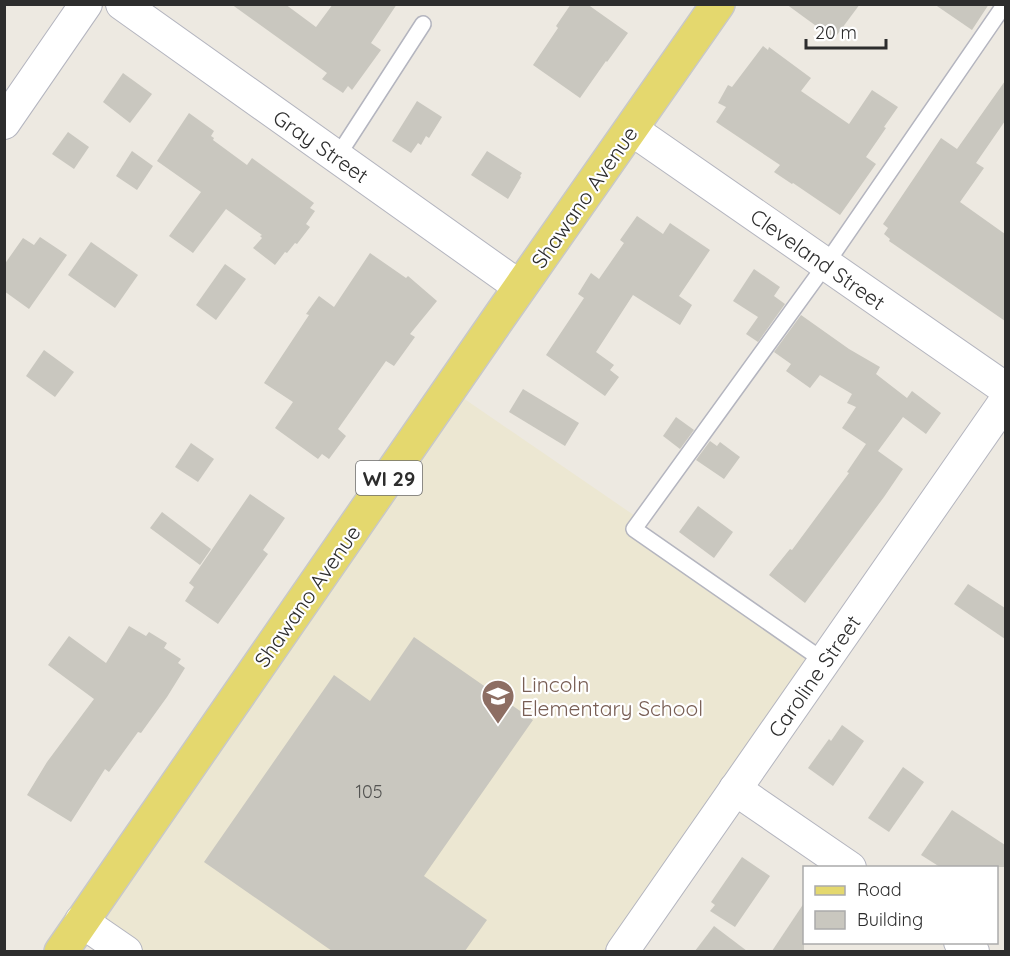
<svg xmlns="http://www.w3.org/2000/svg" width="1010" height="956" font-family="Quicksand,sans-serif">
  <style>
    .education { fill: #ece7d2 }
    .building { fill: #c9c7bf }
    .lines { fill: none; stroke-linecap: round; stroke-linejoin: round }
    .lane-casing { stroke: #b4b5bf; stroke-width: 18 }
    .street-casing { stroke: #b4b5bf; stroke-width: 34 }
    .primary-casing { stroke: #c8c8c8; stroke-width: 36 }
    .lane { stroke: #fff; stroke-width: 15 }
    .street { stroke: #fff; stroke-width: 32 }
    .primary { stroke: #e4d86e; stroke-width: 33 }
    .labels { text-anchor: middle; dominant-baseline: central; stroke-width: 4.5; stroke-linejoin: round; paint-order: stroke }
    .number-label { font-size: 18px; fill: #545452 }
    .shield { fill: #fff; stroke: #6c6c6c; stroke-width: 1.5 }
    .shield-label { font-size: 20px; font-weight: bold; fill: #2d2d2d }
    .street-label { font-size: 21px; fill: #2d2d2d; stroke: #fff }
    .education-label { font-size: 21px; fill: #785e54; stroke: #fff; text-anchor: start }
  </style>
  <rect width="100%" height="100%" fill="#ede9e1"/>
  <polygon class="education" points="450,389 641,520 635,529 824,661 622,951 126,951 81,921"/>
  <g class="building">
    <polygon points="231,4 285,4 316,27 333,4 397,4 371,43 381,50 352,90 348,86 343,93 322,79 327,73"/>
    <polygon points="571,4 587,4 628,33 607,62 606,61 580,98 533,65 558,28 556,26"/>
    <polygon points="786,4 860,4 834,39"/>
    <polygon points="934,4 989,4 972,30"/>
    <polygon points="763,46 768,50 769,47 811,78 801,91 849,124 872,90 898,107 884,127 886,128 866,157 876,164 840,215 793,183 792,184 774,172 780,165 716,122 726,107 718,103 728,85 732,87"/>
    <polygon points="123,73 152,94 130,123 103,102"/>
    <polygon points="1005,81 1005,121 976,163 984,168 960,202 1005,234 1005,321 889,241 890,239 884,234 888,228 883,224 941,138 957,149"/>
    <polygon points="417,101 442,117 429,138 426,136 421,145 418,143 411,153 392,141"/>
    <polygon points="189,113 214,131 211,136 214,138 213,140 247,165 252,158 314,203 310,208 315,211 306,224 310,227 297,244 295,243 287,253 285,252 275,265 253,248 262,238 260,236 262,235 226,209 193,253 169,236 201,192 157,161"/>
    <polygon points="68,132 89,147 74,169 52,154"/>
    <polygon points="132,151 153,166 137,190 116,176"/>
    <polygon points="487,151 522,173 520,176 521,177 508,199 471,175"/>
    <polygon points="637,216 663,234 670,223 710,250 679,296 692,305 680,325 633,295 596,352 614,365 610,370 619,377 605,396 546,355 584,298 578,294 591,273 599,279 624,243 620,240"/>
    <polygon points="40,237 67,255 29,309 4,291 4,265 23,238 34,245"/>
    <polygon points="91,242 138,275 115,308 68,275"/>
    <polygon points="370,253 406,278 408,276 437,301 410,334 415,337 394,366 386,361 338,429 346,436 329,459 322,454 318,459 275,428 293,402 264,383 309,315 306,314 319,296 334,307"/>
    <polygon points="225,264 246,279 216,320 196,305"/>
    <polygon points="754,269 780,287 774,296 785,304 758,342 746,334 758,317 733,301"/>
    <polygon points="801,315 849,349 880,367 876,374 907,398 912,391 941,413 926,434 903,417 878,451 903,469 884,497 805,603 769,575 790,549 792,550 849,473 847,472 866,444 842,428 856,407 847,403 852,394 820,375 810,388 786,371 791,364 774,352"/>
    <polygon points="44,350 74,372 55,397 26,376"/>
    <polygon points="523,389 579,423 565,446 509,412"/>
    <polygon points="676,417 694,430 680,449 663,436"/>
    <polygon points="710,441 717,446 720,442 740,457 724,479 696,460"/>
    <polygon points="191,443 214,459 198,482 175,467"/>
    <polygon points="250,494 285,518 263,550 268,554 218,624 185,601 194,587 189,583"/>
    <polygon points="698,506 733,532 714,558 679,532"/>
    <polygon points="162,512 211,549 200,565 150,528"/>
    <polygon points="968,584 1005,608 1005,639 954,604"/>
    <polygon points="129,626 146,636 149,632 167,643 164,648 181,659 178,663 185,668 167,697 141,733 138,732 109,772 105,769 71,822 27,795 47,762 94,699 48,665 69,636 106,663"/>
    <polygon points="414,637 533,720 424,876 487,920 465,951 332,951 204,862 334,675 370,701"/>
    <polygon points="842,725 864,741 833,786 808,768 829,739 831,741"/>
    <polygon points="903,767 924,782 889,832 868,818"/>
    <polygon points="952,810 1005,845 1005,867 940,867 921,855"/>
    <polygon points="742,857 770,876 735,927 710,911 715,905 711,902"/>
    <polygon points="804,903 804,951 772,951"/>
    <polygon points="714,926 747,951 695,951"/>
  </g>
  <g class="lines">
    <g class="lane-casing">
      <g id="lane">
        <polyline points="337,157 423,24"/>
        <polyline points="824,661 634,529 826,264 1005,4"/>
      </g>
    </g>
    <g class="street-casing">
      <g id="street">
        <polyline points="122,4 520,287"/>
        <polyline points="4,123 86,4"/>
        <polyline points="631,129 1006,389"/>
        <polyline points="735,789 850,868"/>
        <polyline points="81,921 126,952"/>
        <polyline points="960,942 973,952"/>
        <polyline points="622,952 1006,400"/>
      </g>
    </g>
    <g class="primary-casing">
      <polyline id="primary" points="61,952 500,316 718,4"/>
    </g>
    <use href="#lane" class="lane"/>
    <use href="#street" class="street"/>
    <use href="#primary" class="primary"/>
  </g>
  <defs>
    <g id="school-pin" transform="scale(1.725)"><path d="M0 17L-7.5 6A9.5 9.5 0 1 1 7.5 6Z" fill="#8d6e63" stroke="#fff"/><path d="M0-5L7-2L0 1L-7-2ZM-4 1L0 2.5L4 1V4Q0 6-4 4Z" fill="#fff"/></g>
  </defs>
  <g fill-rule="evenodd">
    <use href="#school-pin" x="498" y="696"/>
  </g>
  <g class="labels">
    <g class="number-label">
      <text x="369" y="791">105</text>
    </g>
    <rect class="shield" x="356" y="461" width="66" height="34" rx="4.5"/>
    <g class="shield-label">
      <text x="389" y="478">WI 29</text>
    </g>
    <g class="street-label">
      <text transform="translate(321 146) rotate(35)">Gray Street</text>
      <text transform="translate(584 197) rotate(-55)">Shawano Avenue</text>
      <text transform="translate(818 259) rotate(35)">Cleveland Street</text>
      <text transform="translate(307 596) rotate(-55)">Shawano Avenue</text>
      <text transform="translate(814 676) rotate(-55)">Caroline Street</text>
    </g>
    <g class="education-label">
      <text x="521" y="684">Lincoln<tspan x="521" dy="24">Elementary School</tspan></text>
    </g>
  </g>
  <rect width="1010" height="956" fill="none" stroke="#2d2d2d" stroke-width="12"/>
  <rect x="803" y="866" width="195" height="78" fill="#ffffff" stroke="#ababab" stroke-width="1.5"/>
  <rect x="815" y="886" width="30" height="9" fill="#e4d86e" stroke="#ababab" stroke-width="1.5"/>
  <text x="857" y="896" font-size="18" fill="#2d2d2d">Road</text>
  <rect x="815" y="911" width="30" height="18" fill="#c9c7bf" stroke="#ababab" stroke-width="1.5"/>
  <text x="857" y="926" font-size="18" fill="#2d2d2d">Building</text>
  <path d="M806 39v9h80v-9" fill="none" stroke="#2d2d2d" stroke-width="3"/>
  <text x="815" y="39" font-size="18" fill="#2d2d2d" stroke="#ffffff" stroke-width="4.5" paint-order="stroke">20 m</text>
</svg>
